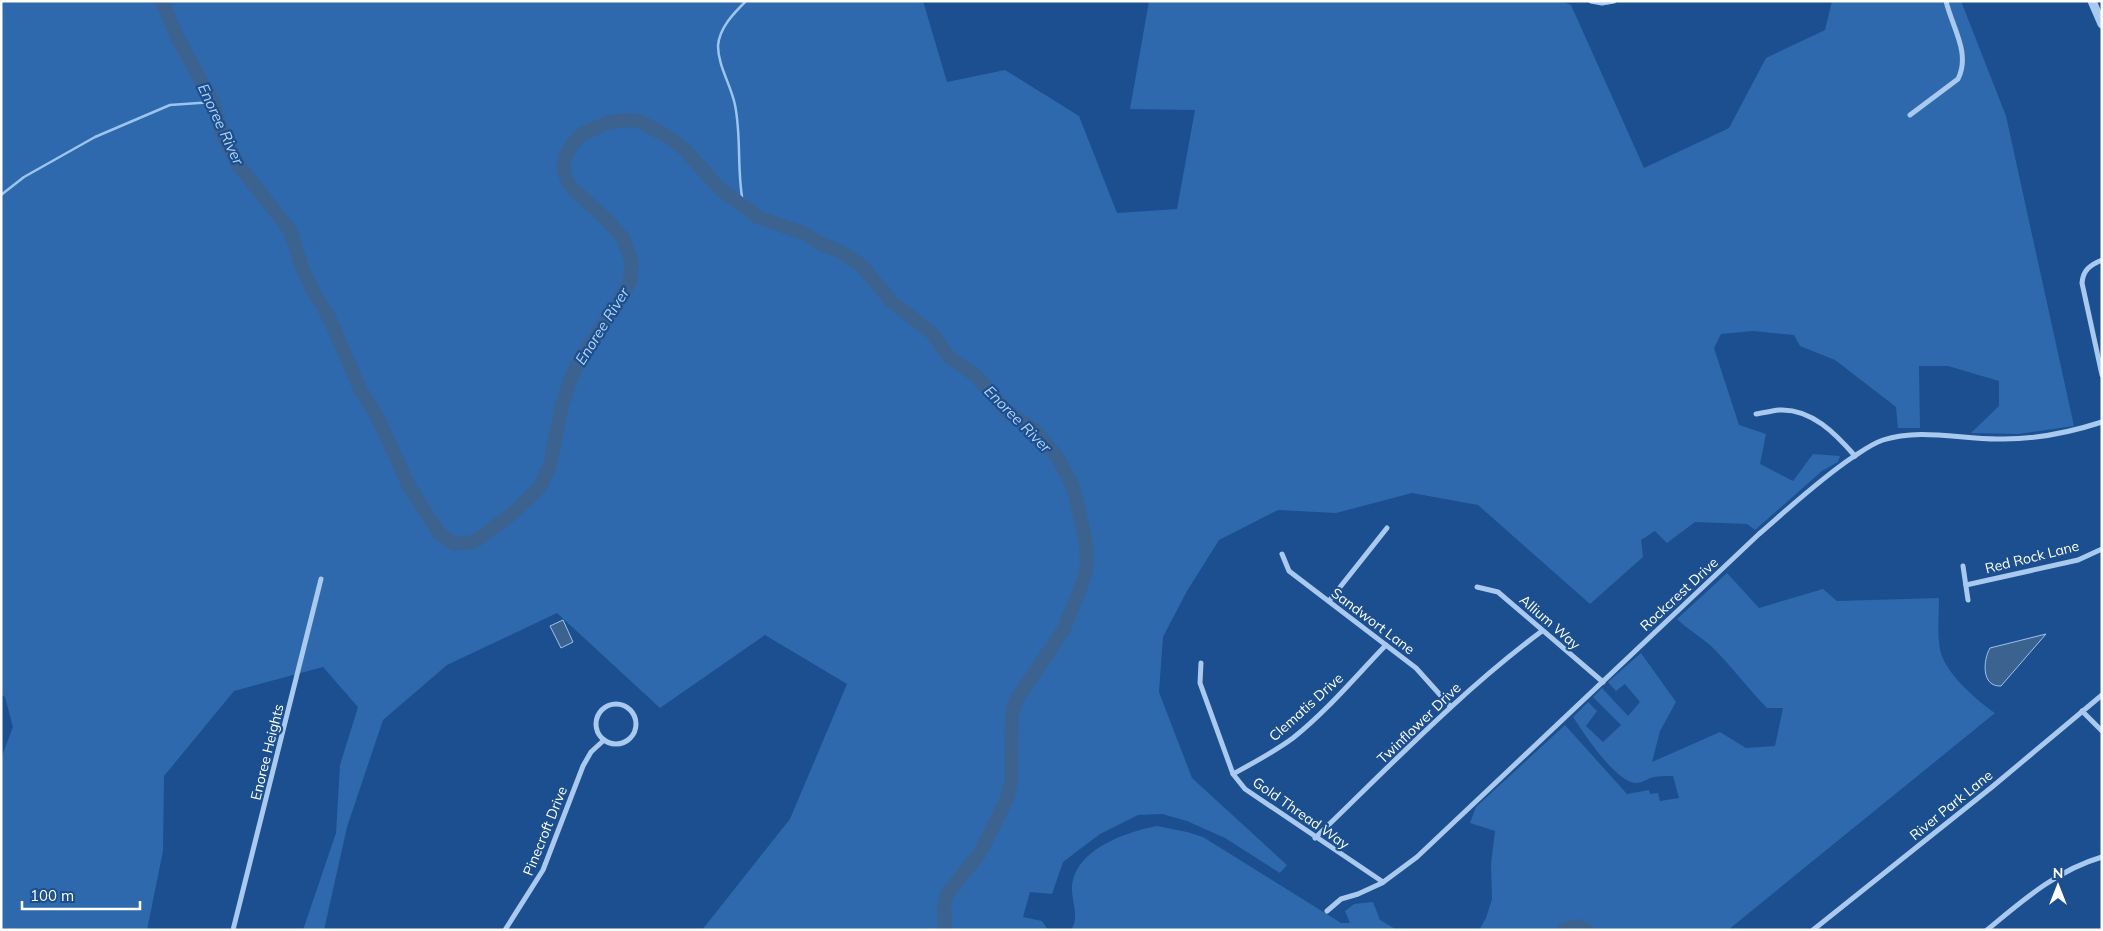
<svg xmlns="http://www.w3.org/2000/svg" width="2103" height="931" font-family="Mulish,sans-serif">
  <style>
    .green { fill: #2e69ad }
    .water { fill: #3c6290; stroke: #9cc4f0 }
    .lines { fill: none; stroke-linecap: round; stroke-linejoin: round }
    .stream { stroke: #9cc4f0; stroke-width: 2.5 }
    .river { stroke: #3c6290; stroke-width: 14 }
    .minor { stroke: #a9c9ee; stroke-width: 5 }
    .tertiary { stroke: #a9c9ee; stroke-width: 9 }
    .labels { text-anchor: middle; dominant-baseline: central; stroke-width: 4.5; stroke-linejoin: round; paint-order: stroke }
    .street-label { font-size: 14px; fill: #fff; stroke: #1b4f8f }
    .water-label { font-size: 15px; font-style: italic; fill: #b5d3f5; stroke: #1b4f8f }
  </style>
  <rect width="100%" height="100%" fill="#1b4f8f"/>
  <g class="green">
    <polygon points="1,1 923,1 947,82 1005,70 1079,116 1117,213 1177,209 1195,110 1130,109 1149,1 1561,1 1571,5 1644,168 1729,128 1766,58 1825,30 1832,1 1961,1 2006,116 2074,426 2018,434 1971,433 1999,406 1999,381 1948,366 1919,366 1920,428 1898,428 1896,407 1835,360 1800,346 1794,335 1753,331 1721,334 1714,348 1739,425 1766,434 1760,464 1793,481 1813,454 1840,456 1838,462 1822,471 1755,530 1747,524 1695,522 1667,543 1655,531 1641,540 1643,557 1590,604 1478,505 1412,493 1336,513 1278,510 1219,540 1187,591 1163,637 1159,692 1192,778 1287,865 1280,873 1225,838 1187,821 1162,814 1138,815 1100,834 1063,862 1052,894 1030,892 1023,917 1042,921 1048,930 702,930 790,819 847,684 765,635 660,708 557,613 447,665 383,720 347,827 324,930 303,930 336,833 340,765 358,707 323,667 234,691 164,776 163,851 147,930 1,930 1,758 13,727 5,697 1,694"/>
    <path d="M1727,573L1759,608L1823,589L1837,601L1939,598C1939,614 1937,633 1940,649C1943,671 1977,701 1995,713L1728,930H1479L1486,918L1492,899L1491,864L1495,831L1470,823L1476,807L1565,725L1627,794L1649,790L1650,794L1658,793L1660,801L1679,798L1673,776C1666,776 1657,776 1650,778C1646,780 1641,783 1636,783C1615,782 1584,733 1573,717L1588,702L1597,711L1586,726L1603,742L1621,725L1593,697L1602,688L1628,716L1640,702L1625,684L1616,691L1608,682L1641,653L1676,702L1660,731L1652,762L1720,732L1746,748L1775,746L1783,708H1767C1747,688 1731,665 1711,646C1700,636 1687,629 1677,619Z"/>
    <path d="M1157,826L1187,832L1203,837L1341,923H1350L1345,911L1354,904L1373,902L1380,920L1397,930H1071C1079,918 1073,905 1072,892C1070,851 1125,832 1157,826Z"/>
  </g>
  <g class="water">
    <polygon points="563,620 573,642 561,648 550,626"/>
    <path d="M2046,634L2001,686C1981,687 1983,660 1990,648Z"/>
  </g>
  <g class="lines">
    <g class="stream">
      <polyline points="1,195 24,177 95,137 170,105 213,102"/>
      <path d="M744,208C736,174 742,139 735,105C731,85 718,66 718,46C719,28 734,13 746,1"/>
    </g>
    <g class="river">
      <polyline points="162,1 177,37 213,102 223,136 239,166 290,230 302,267 311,287 330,319 360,389 378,418 409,486 439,533 455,544 474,542 512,514 540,487 550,465 562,405 572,376 582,356 618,303 630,281 632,263 623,238 605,218 572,188 567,180 563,167 566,155 574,142 582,134 607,123 624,120 640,121 673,140 687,152 720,189 758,217 806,234 819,243 839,251 861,265 892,302 932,333 949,357 975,375 1008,412 1035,430 1058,458 1073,487 1085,537 1087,561 1085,576 1064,629 1017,699 1012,711 1011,784 1006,801 980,853 947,894 944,907 945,930"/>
      <polyline points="1564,930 1578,926 1586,930"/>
    </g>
    <g class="minor">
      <polyline points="1591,1 1602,3 1614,1"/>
      <path d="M1910,115L1958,79C1971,53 1952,27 1946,1"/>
      <path d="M2102,260C2090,265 2083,270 2082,283L2102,375"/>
      <path d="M1756,414C1763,413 1771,411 1779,410C1811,408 1836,434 1855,456"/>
      <polyline points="1282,554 1289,571 1416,668 1451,707"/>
      <polyline points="1963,566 1968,600"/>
      <polyline points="1966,585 2078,560 2102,549"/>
      <polyline points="1477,587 1498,592 1603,682"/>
      <polyline points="1329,601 1387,528"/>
      <polyline points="1201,663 1200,683 1233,774 1245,789 1383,882"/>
      <circle cx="616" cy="724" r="20"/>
      <polyline points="2082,711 2102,731"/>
      <path d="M1233,774C1253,763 1274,752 1293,738C1327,711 1356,676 1386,645"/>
      <path d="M1315,838C1389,767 1460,692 1542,631"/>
      <path d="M1327,911L1341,899L1358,894L1382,883L1417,857L1759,534C1789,508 1818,481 1850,459C1861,452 1871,444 1883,440C1919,428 1960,439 1997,439C2033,440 2068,433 2102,422"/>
      <polyline points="233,930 321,579"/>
      <polyline points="505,930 543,870 583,766 591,752 604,740"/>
      <polyline points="1813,930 1992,787 2102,695"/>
      <path d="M1987,930C2022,901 2057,870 2102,857"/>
    </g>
    <polyline class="tertiary" points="2092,1 2102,24"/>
  </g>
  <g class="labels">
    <g class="street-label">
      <text transform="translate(2032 557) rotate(-14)">Red Rock Lane</text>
      <text transform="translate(1679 594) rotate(-43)">Rockcrest Drive</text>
      <text transform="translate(1373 621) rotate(37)">Sandwort Lane</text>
      <text transform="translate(1550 622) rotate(41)">Allium Way</text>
      <text transform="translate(1306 707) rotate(-42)">Clematis Drive</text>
      <text transform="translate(1419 723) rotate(-44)">Twinflower Drive</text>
      <text transform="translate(267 752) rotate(-76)">Enoree Heights</text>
      <text transform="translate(1951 805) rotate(-39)">River Park Lane</text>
      <text transform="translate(1301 813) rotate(35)">Gold Thread Way</text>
      <text transform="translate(545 831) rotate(-68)">Pinecroft Drive</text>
    </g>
    <g class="water-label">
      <text transform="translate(221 124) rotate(65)">Enoree River</text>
      <text transform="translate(602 326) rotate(-58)">Enoree River</text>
      <text transform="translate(1018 419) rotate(45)">Enoree River</text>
    </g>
  </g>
  <rect width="2103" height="931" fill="none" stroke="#ffffff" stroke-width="5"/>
  <g transform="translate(2058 886)" stroke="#1b4f8f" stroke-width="4" paint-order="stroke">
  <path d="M0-4L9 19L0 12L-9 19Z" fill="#ffffff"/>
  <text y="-8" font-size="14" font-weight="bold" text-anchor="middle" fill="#ffffff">N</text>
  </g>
  <path d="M22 901v8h118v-8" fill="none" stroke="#ffffff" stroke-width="2.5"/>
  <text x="30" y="901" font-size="15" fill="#ffffff" stroke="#1b4f8f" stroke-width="4" paint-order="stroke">100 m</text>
</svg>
